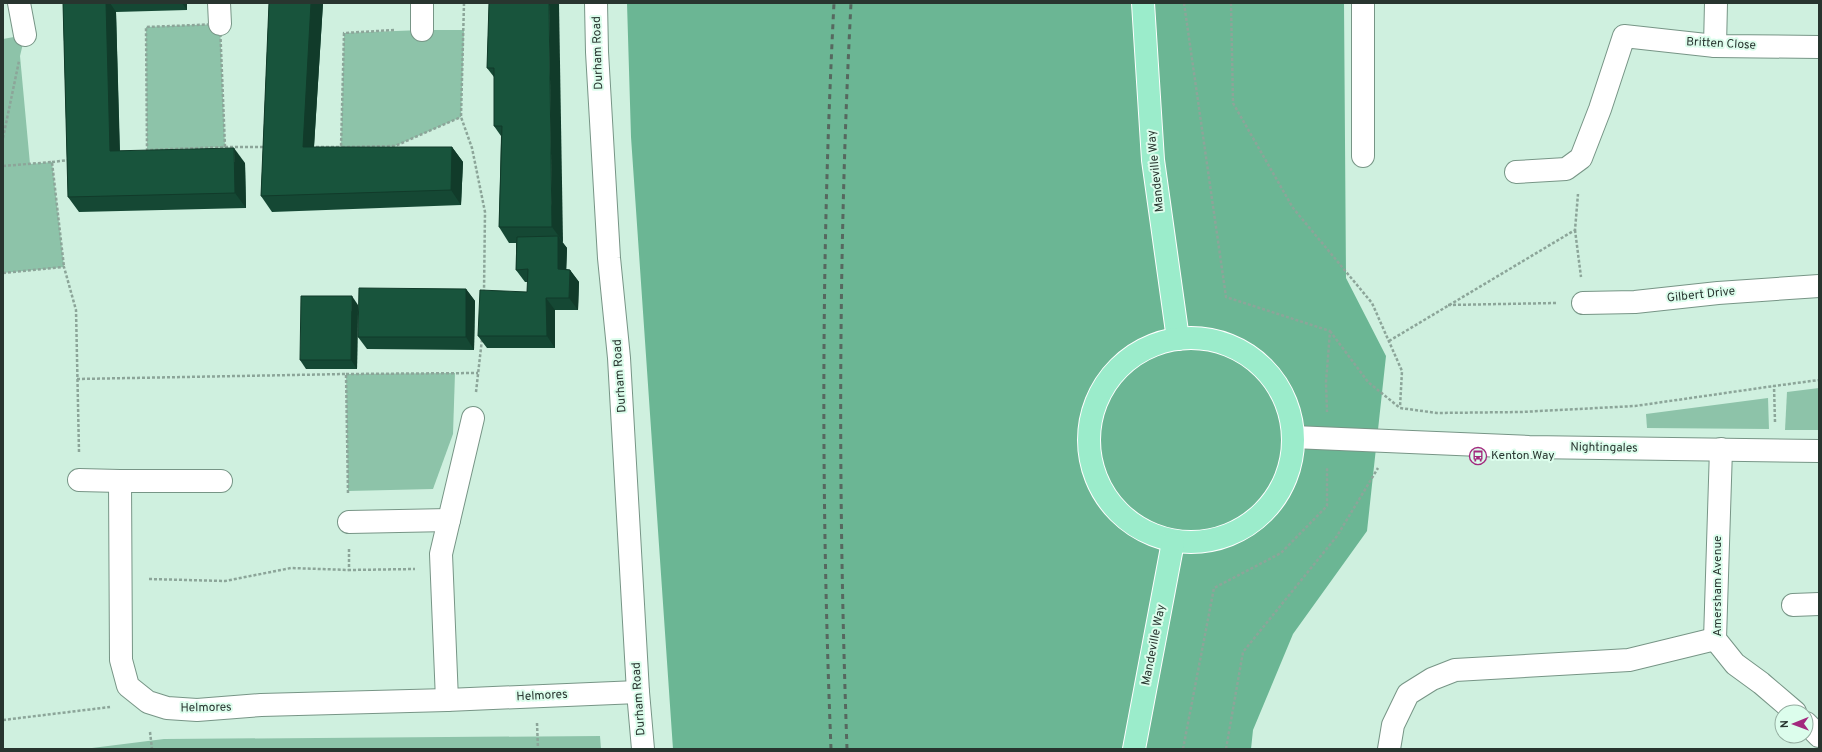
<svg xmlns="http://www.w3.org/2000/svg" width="1822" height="752" font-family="Overpass,sans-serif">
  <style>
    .green { fill: #8dc3a9 }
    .forest { fill: #6bb694 }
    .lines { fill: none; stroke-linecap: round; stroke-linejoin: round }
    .minor-casing { stroke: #779586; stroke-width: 24 }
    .major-casing { stroke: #fff; stroke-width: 24 }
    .path { stroke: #8ca599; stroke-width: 2.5; stroke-dasharray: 3 2; stroke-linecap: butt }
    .minor { stroke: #fff; stroke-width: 22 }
    .major { stroke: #9beccb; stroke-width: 22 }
    .rail { stroke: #56685f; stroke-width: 3; stroke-dasharray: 5 5; stroke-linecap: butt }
    .wall { fill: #154834 }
    .shaded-wall { fill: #113b2a }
    .building { fill: #18543c; stroke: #113b2a }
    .labels { text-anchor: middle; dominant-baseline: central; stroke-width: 4; stroke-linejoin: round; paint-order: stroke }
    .street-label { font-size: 12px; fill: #28352f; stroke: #dcfdec }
    .poi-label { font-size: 12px; fill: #28352f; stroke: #dcfdec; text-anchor: start }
  </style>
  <rect width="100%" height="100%" fill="#cff0df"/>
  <g class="green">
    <polygon points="220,24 225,147 147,150 146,27"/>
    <polygon points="422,30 464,30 461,117 395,146 341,147 344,33"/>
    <polygon points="25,35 20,56 30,164 52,162 64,267 3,273 3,39"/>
    <polygon points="455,373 453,434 433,489 348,491 346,374"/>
    <polygon points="1819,388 1819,430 1785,430 1787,392"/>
    <polygon points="1768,398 1769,429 1647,428 1646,414"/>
    <polygon points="600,736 601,749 84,749 164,739"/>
  </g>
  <polygon class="forest" points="627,3 1344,3 1346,278 1386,356 1367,531 1293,634 1253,730 1251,749 673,749 631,137"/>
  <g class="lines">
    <g class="minor-casing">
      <g id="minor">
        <polyline points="19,3 25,35"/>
        <polyline points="219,3 220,24"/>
        <polyline points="422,3 422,30"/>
        <polyline points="596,3 597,52 609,258 619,358 638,692 643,749"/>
        <polyline points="1715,46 1716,3"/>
        <polyline points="1363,156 1363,3"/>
        <polyline points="1516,172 1566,169 1581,158 1600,109 1624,36 1715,46 1819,47"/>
        <polyline points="1583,303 1635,302 1718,293 1819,286"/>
        <polyline points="1293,437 1529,447 1819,451"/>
        <polyline points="1721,449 1715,639 1735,664 1761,683 1795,712"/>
        <polyline points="79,480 120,481"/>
        <polyline points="221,481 120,481 121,660 128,686 148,702 167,708 197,710 261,705 447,700 638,692"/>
        <polyline points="349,522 449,520"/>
        <polyline points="1793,605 1819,604"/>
        <polyline points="447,700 441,554 473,418"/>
        <polyline points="1806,723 1819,736"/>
        <polyline points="1389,749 1393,725 1408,694 1432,679 1455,670 1629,660 1715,639"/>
      </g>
    </g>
    <g class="major-casing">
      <g id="major">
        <polyline points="1143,3 1153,160 1178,339"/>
        <circle cx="1191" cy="440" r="102"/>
        <polyline points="1134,749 1173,542"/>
      </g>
    </g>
    <g class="path">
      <polyline points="464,3 461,117 472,148 485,212 484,292"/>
      <polyline points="1184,3 1226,297 1330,331 1326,382 1327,412"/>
      <polyline points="1231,3 1233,103 1293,208 1372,303 1402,371 1400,407"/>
      <polygon points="220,24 225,147 147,150 146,27"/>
      <polyline points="394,30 344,33 341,147 395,146 461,117"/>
      <polyline points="3,138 19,61"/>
      <polyline points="225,147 266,147"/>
      <polyline points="311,147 341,147"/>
      <polyline points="52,162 69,160"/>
      <polyline points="3,166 52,162 64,267"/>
      <polyline points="1575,230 1581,277"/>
      <polyline points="3,273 64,267 76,310 79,452"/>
      <polyline points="1448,305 1557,303"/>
      <polyline points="1330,331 1368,382 1400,408 1437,413 1521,412 1635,406 1774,386"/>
      <polyline points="1389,341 1575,230 1578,194"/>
      <polyline points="346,374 478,373"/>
      <polyline points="77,379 346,374 348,494"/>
      <polyline points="476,392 482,339"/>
      <polyline points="1775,422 1774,386 1819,380"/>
      <polyline points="349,549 349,570 415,569"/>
      <polyline points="149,579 225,581 291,568 349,570"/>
      <polyline points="3,720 110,707"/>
      <polyline points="537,723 538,749"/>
      <polyline points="150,732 152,749"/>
      <polyline points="1183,749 1214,588 1281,553 1327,506 1327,467"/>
      <polyline points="1226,749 1243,652 1337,536 1378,468"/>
    </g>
    <use href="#minor" class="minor"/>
    <use href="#major" class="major"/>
    <g class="rail">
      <path d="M831,749C821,500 821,251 834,3"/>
      <path d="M847,749C838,500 838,251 851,3"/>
    </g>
  </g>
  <g class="wall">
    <polygon points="63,3 187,3 187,10 116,12 120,151 245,163 246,208 79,212 68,197"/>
    <polygon points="269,3 323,3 314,147 452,147 463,162 461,205 272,212 261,196"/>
    <polygon points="489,3 563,242 562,242 567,248 566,269 570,270 579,282 578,310 555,310 555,348 487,348 478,336 527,292 528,282 525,282 516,270 516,243 509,243 499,227 501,136 494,126 494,77 487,68"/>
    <polygon points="466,289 475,301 474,350 367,349 358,337"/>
    <polygon points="358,305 357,369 306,369 300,360"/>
  </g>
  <g class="shaded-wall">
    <polygon points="106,3 110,3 116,12 120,166 110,151"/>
    <polygon points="182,3 187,3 187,10"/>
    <polygon points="311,3 323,3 313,162 303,147"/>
    <polygon points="549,3 559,3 563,242 552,227"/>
    <polygon points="452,147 463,162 461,205 451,190"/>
    <polygon points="234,148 245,163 246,208 235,193"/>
    <polygon points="558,236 567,248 566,281 558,269"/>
    <polygon points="570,270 579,282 578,310 569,298"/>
    <polygon points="466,289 475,301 474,350 466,337"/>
    <polygon points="352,296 358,305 357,369 351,360"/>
    <polygon points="546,298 555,310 555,348 547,336"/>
  </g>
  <g class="building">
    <polygon points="63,3 106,3 110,151 234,148 235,193 68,197"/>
    <polygon points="269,3 311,3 303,147 452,147 451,190 261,196"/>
    <polygon points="489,3 549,3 552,227 499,227 502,126 494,126 494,68 487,68"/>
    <polygon points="558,236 558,269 570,270 569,298 546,298 547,336 478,336 480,290 527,292 528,269 516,270 517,237"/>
    <polygon points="359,288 466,289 466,337 358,337"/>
    <polygon points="301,296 352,296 351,360 300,360"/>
  </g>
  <defs>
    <g id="bus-ring" transform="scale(0.9)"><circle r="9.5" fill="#dcfdec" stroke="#a3297e" stroke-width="1.5"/><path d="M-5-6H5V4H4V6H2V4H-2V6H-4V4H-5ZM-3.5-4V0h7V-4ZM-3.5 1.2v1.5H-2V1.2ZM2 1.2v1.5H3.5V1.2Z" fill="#a3297e"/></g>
  </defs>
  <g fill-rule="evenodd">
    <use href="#bus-ring" x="1478" y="456"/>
  </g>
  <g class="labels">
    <g class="street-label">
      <text transform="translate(1721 44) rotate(3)">Britten Close</text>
      <text transform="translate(598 53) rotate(-92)">Durham Road</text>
      <text transform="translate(1156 171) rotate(-96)">Mandeville Way</text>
      <text transform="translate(1701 295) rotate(-6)">Gilbert Drive</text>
      <text transform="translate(620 376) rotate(-94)">Durham Road</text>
      <text transform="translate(1604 448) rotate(1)">Nightingales</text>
      <text transform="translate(1718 586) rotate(-90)">Amersham Avenue</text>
      <text transform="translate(1154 645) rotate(-79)">Mandeville Way</text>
      <text transform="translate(542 696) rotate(-3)">Helmores</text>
      <text transform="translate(639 699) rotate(-94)">Durham Road</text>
      <text transform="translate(206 708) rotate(-1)">Helmores</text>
    </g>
    <g class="poi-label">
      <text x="1491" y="456">Kenton Way</text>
    </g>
  </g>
  <rect width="1822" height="752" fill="none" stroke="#28352f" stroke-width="8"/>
  <g transform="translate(1794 724) rotate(269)"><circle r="19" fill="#dcfdec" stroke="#94ada0"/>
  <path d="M0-3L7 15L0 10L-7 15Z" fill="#a3297e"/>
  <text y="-6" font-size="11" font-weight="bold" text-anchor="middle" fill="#28352f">N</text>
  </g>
</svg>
